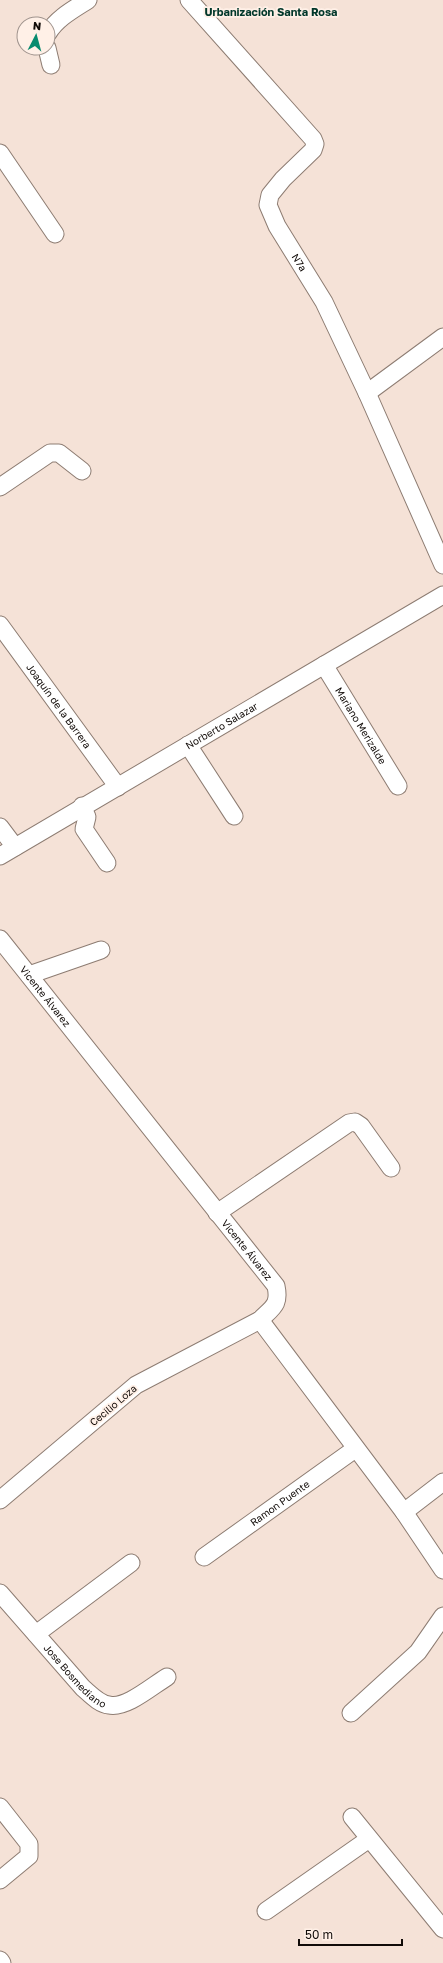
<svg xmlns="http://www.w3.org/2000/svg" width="443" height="1963" font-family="'Golos Text',sans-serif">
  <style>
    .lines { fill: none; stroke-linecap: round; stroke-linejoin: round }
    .minor-casing { stroke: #8d7c72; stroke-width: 19 }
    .minor { stroke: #fff; stroke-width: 17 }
    .labels { text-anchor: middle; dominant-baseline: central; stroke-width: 3.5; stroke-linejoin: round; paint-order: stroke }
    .street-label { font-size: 10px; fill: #110b08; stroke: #fff0e7 }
    .neighbourhood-label { font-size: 11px; font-weight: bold; fill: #00372a; stroke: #fff0e7 }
  </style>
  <rect width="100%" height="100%" fill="#f5e2d7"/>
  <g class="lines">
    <g class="minor-casing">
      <g id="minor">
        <path id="s1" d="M189,0L313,139L315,144L313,150L283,179L270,195L268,205L277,226L324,302L367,393L443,565"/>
        <path d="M48,33C57,18 74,9 88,0"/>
        <polyline points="47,48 51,65"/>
        <polyline points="0,153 55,234"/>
        <polyline points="367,393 443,337"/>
        <polyline points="0,487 50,453 59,453 82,471"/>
        <path id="s2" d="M0,625L118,787"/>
        <path id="s3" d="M324,665L398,786"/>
        <polyline points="188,745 234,816"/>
        <polyline points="82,806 87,817 84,829 107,863"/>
        <polyline points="0,827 15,847"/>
        <path id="s4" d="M0,856L443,595"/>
        <path id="s5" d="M0,939L276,1286C280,1305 273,1307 260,1320L136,1385L0,1500"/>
        <polyline points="29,975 101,950"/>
        <polyline points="217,1213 349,1123 355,1122 361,1126 391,1168"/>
        <polyline points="260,1320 404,1512 443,1570"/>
        <polyline points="404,1512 443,1482"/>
        <path id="s6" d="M204,1557L355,1449"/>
        <path id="s7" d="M0,1593L83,1688C90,1694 99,1704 109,1705C126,1709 152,1686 167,1677"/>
        <polyline points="36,1634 131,1563"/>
        <polyline points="351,1713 418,1652 443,1616"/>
        <polyline points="0,1807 29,1844 29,1856 0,1880"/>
        <polyline points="352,1817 443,1929"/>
        <polyline points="266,1911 369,1839"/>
        <polyline points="0,1960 2,1963"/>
      </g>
    </g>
    <use href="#minor" class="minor"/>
  </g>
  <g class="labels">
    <g class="street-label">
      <text stroke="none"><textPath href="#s1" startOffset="336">N7a</textPath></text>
      <text stroke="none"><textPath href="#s2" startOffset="100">Joaquín de la Barrera</textPath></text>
      <text stroke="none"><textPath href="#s4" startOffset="257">Norberto Salazar</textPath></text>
      <text stroke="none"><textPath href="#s3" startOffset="71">Mariano Merizalde</textPath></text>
      <text stroke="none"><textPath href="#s5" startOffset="73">Vicente Álvarez</textPath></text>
      <text stroke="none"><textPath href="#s5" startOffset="397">Vicente Álvarez</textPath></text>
      <text transform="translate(113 1405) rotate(-40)">Cecilio Loza</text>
      <text stroke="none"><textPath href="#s6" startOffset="93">Ramon Puente</textPath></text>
      <text stroke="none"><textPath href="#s7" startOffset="112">Jose Bosmediano</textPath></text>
    </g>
    <g class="neighbourhood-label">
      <text x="271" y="11">Urbanización Santa Rosa</text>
    </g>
  </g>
  <g transform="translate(36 36) rotate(6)"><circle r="19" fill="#fff0e7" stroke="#a0948e"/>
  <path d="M0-3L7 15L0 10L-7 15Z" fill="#088b6f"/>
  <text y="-6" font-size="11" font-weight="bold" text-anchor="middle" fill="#110b08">N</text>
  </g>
  <path d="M299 1939v6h103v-6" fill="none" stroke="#110b08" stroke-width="2"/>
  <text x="305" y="1939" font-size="12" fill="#110b08" stroke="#fff0e7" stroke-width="3" paint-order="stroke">50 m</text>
</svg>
